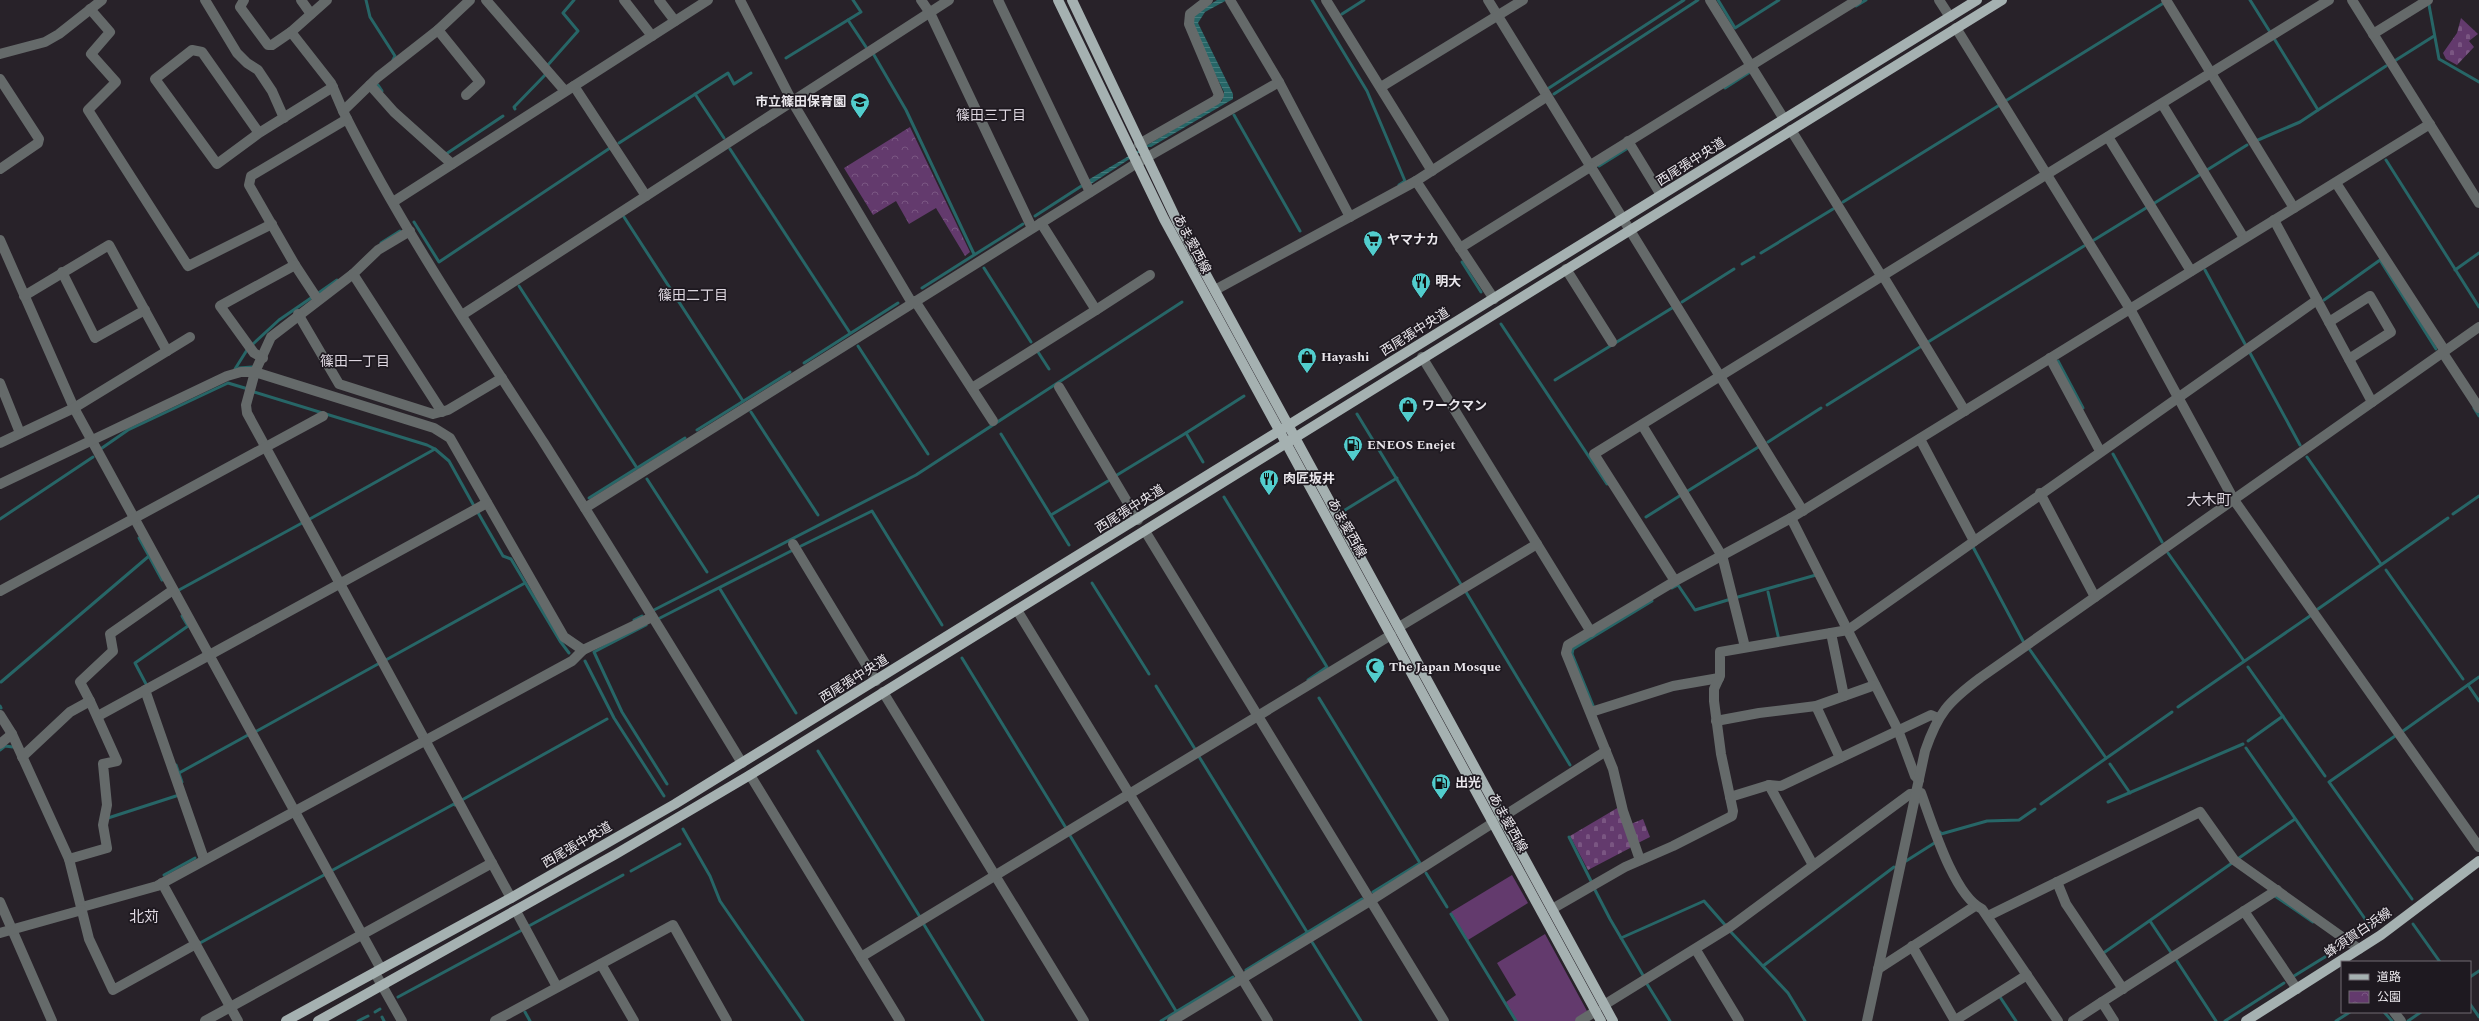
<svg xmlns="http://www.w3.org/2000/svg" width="2479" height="1021" font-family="Spectral,'Noto Sans JP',serif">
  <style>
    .grass { fill: #633a6d }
    .cemetery { fill: url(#cemetery-stones) }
    .park { fill: url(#park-crowns) }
    .water { fill: url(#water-rules) }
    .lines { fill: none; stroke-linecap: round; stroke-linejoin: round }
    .stream { stroke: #276667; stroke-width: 3 }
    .minor { stroke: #656a6a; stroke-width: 10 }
    .major { stroke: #a5b1b1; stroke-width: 10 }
    .labels { text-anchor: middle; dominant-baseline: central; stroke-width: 3.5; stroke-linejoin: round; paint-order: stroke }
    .poi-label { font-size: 13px; font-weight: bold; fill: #eae7ec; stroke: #1e1920; text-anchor: start }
    .street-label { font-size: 13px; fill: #eae7ec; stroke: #1e1920 }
    .neighbourhood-label { font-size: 14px; fill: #ded7e0; stroke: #1e1920 }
    .quarter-label { font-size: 15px; fill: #ded7e0; stroke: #1e1920 }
  </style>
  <defs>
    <pattern id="cemetery-stones" width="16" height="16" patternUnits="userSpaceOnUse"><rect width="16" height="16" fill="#633a6d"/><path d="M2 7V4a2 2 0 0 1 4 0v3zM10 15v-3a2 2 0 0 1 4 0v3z" fill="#7a5682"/></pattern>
    <pattern id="park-crowns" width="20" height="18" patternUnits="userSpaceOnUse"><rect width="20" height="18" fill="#633a6d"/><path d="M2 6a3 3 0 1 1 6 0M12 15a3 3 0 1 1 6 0" fill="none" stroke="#7a5682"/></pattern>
    <pattern id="water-rules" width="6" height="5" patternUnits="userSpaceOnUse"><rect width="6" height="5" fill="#276667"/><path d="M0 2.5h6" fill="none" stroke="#467c7d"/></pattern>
  </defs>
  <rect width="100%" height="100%" fill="#282229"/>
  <g class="grass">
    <polygon points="1512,875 1528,903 1468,940 1451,912"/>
    <polygon points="1545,934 1587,1011 1575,1021 1517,1021 1506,1002 1516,995 1497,963"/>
  </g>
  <g class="cemetery">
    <polygon points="2461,18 2478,34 2469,41 2474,47 2457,65 2446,59 2443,53 2457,33"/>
    <polygon points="1619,807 1632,847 1588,870 1570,836"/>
    <polygon points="1643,819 1650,837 1638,843 1631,824"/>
  </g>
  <polygon class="park" points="910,127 970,252 965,256 936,208 909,224 896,201 873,215 844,168"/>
  <polygon class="water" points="1217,0 1227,0 1205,12 1198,23 1233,94 1233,99 1151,147 1148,147 1091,184 1088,180 1222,101 1224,92 1193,29 1194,15"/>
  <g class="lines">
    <g class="stream">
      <polyline points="366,0 370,17 395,56 393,60"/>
      <polyline points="1312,0 1367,91 1405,181 1399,185"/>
      <polyline points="1718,0 1735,28 1779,0"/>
      <polyline points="2250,0 2270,32"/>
      <polyline points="2429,5 2439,59 2479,82"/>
      <polyline points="1856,6 1866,0"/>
      <polyline points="1342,14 1364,0"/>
      <polyline points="848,20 866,47"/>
      <polyline points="2275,40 2318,110 2386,66"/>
      <polyline points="874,55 906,110 974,254"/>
      <polyline points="786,58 861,12 853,0"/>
      <polyline points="2396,60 2434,36"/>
      <polyline points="547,66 578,31 563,13 574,0"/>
      <polyline points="378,85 382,91"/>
      <polyline points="1549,88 1684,0"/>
      <polyline points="1725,88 1750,72"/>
      <polyline points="695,94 724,138"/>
      <polyline points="1554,94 1698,0"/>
      <polyline points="2007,100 2162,4"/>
      <polyline points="515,109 514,107 546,74"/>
      <polyline points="1234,115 1300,231"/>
      <polyline points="2258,140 2300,122 2318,110"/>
      <polyline points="619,143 728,73 734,84 751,73"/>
      <polyline points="730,149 850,333"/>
      <polyline points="446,154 503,116"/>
      <polyline points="2386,160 2479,307"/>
      <polyline points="1599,166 1628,148"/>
      <polyline points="2207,170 2247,145"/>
      <polyline points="1843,202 1998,106"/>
      <polyline points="2153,204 2201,174"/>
      <polyline points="1035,216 1083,185"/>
      <polyline points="624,217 743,401"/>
      <polyline points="414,222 439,262 610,148"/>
      <polyline points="2094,240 2146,208"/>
      <polyline points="381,243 400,231"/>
      <polyline points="1761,253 1833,209"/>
      <polyline points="1462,262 1481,292"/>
      <polyline points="1742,264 1754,257"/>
      <polyline points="984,268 1031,342"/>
      <polyline points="2205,270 2245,344"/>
      <polyline points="2455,270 2479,253"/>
      <polyline points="519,286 637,468"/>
      <polyline points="922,288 1023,224"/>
      <polyline points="317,294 337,280"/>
      <polyline points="2324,300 2380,260 2436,349"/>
      <polyline points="1682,302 1734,269"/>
      <polyline points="1501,324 1607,484"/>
      <polyline points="1928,342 2084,246"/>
      <polyline points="253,344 279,320 311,298"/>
      <polyline points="858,346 928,454"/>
      <polyline points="1038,352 1049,369"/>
      <polyline points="2250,353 2300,445"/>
      <polyline points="2058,361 2083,408"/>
      <polyline points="804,363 898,303"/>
      <polyline points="239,368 252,367"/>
      <polyline points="235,369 247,350"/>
      <polyline points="1555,380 1672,308"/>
      <polyline points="254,392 427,445 435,449"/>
      <polyline points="1827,405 1920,347"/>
      <polyline points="2474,408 2479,416"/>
      <polyline points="751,412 818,515"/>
      <polyline points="1357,414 1462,586"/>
      <polyline points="697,430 790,372"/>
      <polyline points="1001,434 1069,545"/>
      <polyline points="1768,442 1821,408"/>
      <polyline points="102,448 128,430 228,383 248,389"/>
      <polyline points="2113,454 2162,542"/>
      <polyline points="2307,457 2381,564"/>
      <polyline points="1203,462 1186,433 1244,396"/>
      <polyline points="1117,475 1186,433"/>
      <polyline points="647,479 707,572"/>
      <polyline points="1686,492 1760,446"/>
      <polyline points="1224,497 1327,667 1308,680"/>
      <polyline points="589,498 685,438"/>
      <polyline points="1345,510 1397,478"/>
      <polyline points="477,511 503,556 511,559 560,641 569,653"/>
      <polyline points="2453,514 2479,496"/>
      <polyline points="1051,515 1108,481"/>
      <polyline points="1646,517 1681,495"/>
      <polyline points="0,519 93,457"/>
      <polyline points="308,520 435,449 449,461 474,506"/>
      <polyline points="139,538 149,556"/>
      <polyline points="801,546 872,511 942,625"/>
      <polyline points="1973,547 2023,641"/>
      <polyline points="2168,553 2244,661"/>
      <polyline points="2386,570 2463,679"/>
      <polyline points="1092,583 1149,674"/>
      <polyline points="1672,588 1678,585 1695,610 1731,599"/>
      <polyline points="720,589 796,713"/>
      <polyline points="179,590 302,523"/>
      <polyline points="1466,592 1570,765"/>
      <polyline points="1768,592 1779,640"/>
      <polyline points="1738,597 1816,575"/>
      <polyline points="2318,609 2448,518"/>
      <polyline points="654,610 916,475 1182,302"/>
      <polyline points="660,618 791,551"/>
      <polyline points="634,620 642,616"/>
      <polyline points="646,625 594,652 622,712 667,784"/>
      <polyline points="2030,650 2106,758"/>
      <polyline points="962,658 1066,828"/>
      <polyline points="384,661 525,583"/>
      <polyline points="585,661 614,718 664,796"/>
      <polyline points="2248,667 2325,776"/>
      <polyline points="1,682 149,556 162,580"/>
      <polyline points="146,684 135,663 188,626 182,616"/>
      <polyline points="2468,685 2479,701"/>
      <polyline points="1156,686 1195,749"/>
      <polyline points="1319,698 1420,863 1373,892"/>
      <polyline points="0,706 1,708"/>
      <polyline points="2178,707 2310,616"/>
      <polyline points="1594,708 1572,654 1573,649 1652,601"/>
      <polyline points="2403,731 2479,677"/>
      <polyline points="255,732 378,664"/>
      <polyline points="2395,736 2329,782 2412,899"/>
      <polyline points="2248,741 2283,716"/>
      <polyline points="2246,748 2370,926"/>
      <polyline points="0,750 5,746 13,747"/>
      <polyline points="818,751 920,917"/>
      <polyline points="1198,755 1307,932"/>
      <polyline points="2110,764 2130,793"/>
      <polyline points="176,765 182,782"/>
      <polyline points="179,773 248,735"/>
      <polyline points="460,801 607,719"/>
      <polyline points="2108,802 2243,744"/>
      <polyline points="2041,804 2172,712"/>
      <polyline points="108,818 176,796"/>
      <polyline points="683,829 710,876 720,901 803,1021"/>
      <polyline points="1940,832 1941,834 1987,821 2019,820 2035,809"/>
      <polyline points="1069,834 1176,1011"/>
      <polyline points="1569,837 1591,881"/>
      <polyline points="2239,858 2295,819"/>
      <polyline points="1906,861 1936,842"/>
      <polyline points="331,871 454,804 455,805"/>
      <polyline points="631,871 680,844"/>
      <polyline points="1426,873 1447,907"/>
      <polyline points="164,875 195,858"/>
      <polyline points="1595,890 1610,919 1644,977"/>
      <polyline points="2275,896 2313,922"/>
      <polyline points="1451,914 1516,1021"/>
      <polyline points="2150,921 2172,954"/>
      <polyline points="923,923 983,1021"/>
      <polyline points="2413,924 2440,962"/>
      <polyline points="527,927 623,875"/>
      <polyline points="1730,931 1788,993 1805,1021"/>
      <polyline points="1621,938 1704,901 1726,926"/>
      <polyline points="1312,942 1361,1021"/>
      <polyline points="200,943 324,875"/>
      <polyline points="2102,954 2232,863"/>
      <polyline points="2175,958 2216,1021"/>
      <polyline points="1763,966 1894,867"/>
      <polyline points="1246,970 1362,899"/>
      <polyline points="2294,976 2333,952 2335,954"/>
      <polyline points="2470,977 2479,971"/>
      <polyline points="1647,984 1670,1021"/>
      <polyline points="398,997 522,930"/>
      <polyline points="2000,997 2016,1021"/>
      <polyline points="2470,1004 2479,1017"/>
      <polyline points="375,1012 380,1009"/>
      <polyline points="525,1012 530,1021"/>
      <polyline points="2384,1012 2392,1021"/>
      <polyline points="382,1017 384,1021"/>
      <polyline points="358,1021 368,1016"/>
      <polyline points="1161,1021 1233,977"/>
      <polyline points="2225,1021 2284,983"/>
      <polyline points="2336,1021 2350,1012"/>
      <polyline points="2408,1021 2421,1012"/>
    </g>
    <g class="minor">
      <polyline points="205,0 237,53 247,63 258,70 272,91 284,118"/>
      <polyline points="244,0 240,7 268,45 272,45 291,32"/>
      <polyline points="301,0 311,14"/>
      <polyline points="327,0 291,32 331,83 343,111"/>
      <path d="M470,0L438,30L378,77L343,111C401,227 474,335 544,443C611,549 677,656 742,763"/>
      <polyline points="486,0 565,91"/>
      <polyline points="624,0 652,36"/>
      <polyline points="659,0 675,21"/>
      <polyline points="740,0 793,103 912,303"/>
      <polyline points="921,0 930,13 1032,228"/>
      <polyline points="998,0 1090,192"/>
      <polyline points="1326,0 1432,171"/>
      <polyline points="1488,0 1803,511"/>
      <polyline points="1710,0 1784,119"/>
      <polyline points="1939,0 1950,17"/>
      <polyline points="2166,0 2294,208"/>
      <polyline points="2352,0 2479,203"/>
      <polyline points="90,9 110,32 91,54 116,82 88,110 188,266 272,224"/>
      <polyline points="1956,28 2130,309 2234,500 2479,847"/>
      <polyline points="438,30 480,82 466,95"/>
      <polyline points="2373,34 2428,0"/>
      <polyline points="0,54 45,42 59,34 102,0"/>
      <polyline points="0,79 39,139 38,143 0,169"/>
      <polyline points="1279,82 1350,217"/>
      <polyline points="370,85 394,112 452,164"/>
      <polyline points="574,86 646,196"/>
      <polyline points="1381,87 1523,0"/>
      <polyline points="2162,104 2244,238"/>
      <polyline points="1791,130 1882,277"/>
      <polyline points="259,133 202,52 192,50 155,79 217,164 259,133 333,87"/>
      <polyline points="2108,137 2191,271"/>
      <polyline points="1628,141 1661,195"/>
      <polyline points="1139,144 1216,100 1219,95 1189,24 1190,14 1208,0"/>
      <polyline points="1589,166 1857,0"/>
      <polyline points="1416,181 1494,299"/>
      <polyline points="2336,183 2445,351"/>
      <polyline points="393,202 708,0"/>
      <polyline points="2274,220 2372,402"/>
      <polyline points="410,231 378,250 353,274 271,337 255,372 246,405 247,413 511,898"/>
      <polyline points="0,240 74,408 381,969"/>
      <polyline points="1460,248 1590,167"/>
      <polyline points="1566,269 1612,342"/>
      <polyline points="62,272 95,338 145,310"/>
      <polyline points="353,274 442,412"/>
      <polyline points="1883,276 1965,411"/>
      <polyline points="1215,290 1416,181 1546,97"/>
      <polyline points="24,296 109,245 167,351"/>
      <polyline points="318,300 295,265 249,185 251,176 347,119"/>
      <polyline points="915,301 993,421"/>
      <polyline points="1096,310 1150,275"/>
      <polyline points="298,314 339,384 433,414 448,410 502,378"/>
      <polyline points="462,315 949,0"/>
      <polyline points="2329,322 2370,296 2391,332 2349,359"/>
      <polyline points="2443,353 2479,408"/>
      <polyline points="1422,357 1591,632"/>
      <polyline points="263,358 254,353 220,306 295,265"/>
      <polyline points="2050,358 2100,451"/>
      <polyline points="0,383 20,433"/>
      <polyline points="1059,387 1138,520"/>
      <polyline points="972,388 1096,310 1041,223"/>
      <polyline points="1642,425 1722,556"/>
      <polyline points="1920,439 1974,541"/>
      <polyline points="0,443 74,408 190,337"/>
      <polyline points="0,484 227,376 241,372 255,372 434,428 450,438 564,637 583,650"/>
      <polyline points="2040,493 2095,597"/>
      <polyline points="585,508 1137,163 1279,82 1230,0"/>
      <polyline points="1791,518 1898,730 1915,776 1919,780"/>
      <polyline points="1145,531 1444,1021"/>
      <polyline points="793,544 876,681"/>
      <polyline points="1722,555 1745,647"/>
      <polyline points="1675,581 1594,454 2329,0"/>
      <polyline points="0,591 323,416"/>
      <polyline points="1017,610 1268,1021"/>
      <polyline points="1399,627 1537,544"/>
      <polyline points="1831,633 1844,696"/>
      <polyline points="145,690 204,859"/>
      <polyline points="883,692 1084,1021"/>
      <polyline points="1816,706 1840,758"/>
      <polyline points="1591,712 1673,686 1719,678"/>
      <polyline points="0,715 12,734 69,859 89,939 113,990 196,944"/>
      <polyline points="98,716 487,503"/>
      <polyline points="1716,721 1759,713 1816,706 1875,685"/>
      <polyline points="0,744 12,734"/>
      <polyline points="22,757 70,712 90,701 80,682 113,651 110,634 173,590"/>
      <polyline points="750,775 900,1021"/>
      <polyline points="1769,785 1813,865"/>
      <polyline points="1730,797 1769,785 1781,786 1931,715 1938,718"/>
      <polyline points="69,859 107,848 103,825 107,805 103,764 117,761 90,701"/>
      <polyline points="1640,860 1623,811 1613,769 1566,653 1568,645 1675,581 1791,518 2430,124"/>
      <polyline points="2057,882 2066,904 2123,989"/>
      <polyline points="162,883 238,1021"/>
      <polyline points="0,902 52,1021"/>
      <polyline points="82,907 157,886 572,661 583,650 652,617"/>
      <polyline points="1552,909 1625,867 1673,846 1732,816 1733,811 1721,754 1714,701 1714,689 1720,676 1720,652 1848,630 2317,300"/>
      <polyline points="516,911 557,987"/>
      <polyline points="2244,911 2297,989"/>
      <polyline points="1988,916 2200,812 2234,860 2359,949"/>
      <polyline points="0,933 82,910"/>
      <polyline points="1912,946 1955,1021"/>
      <polyline points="1696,950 1739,1021"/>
      <polyline points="861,957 1391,635"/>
      <polyline points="601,964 634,1021"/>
      <polyline points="1878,969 1975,906"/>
      <polyline points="375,973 402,1021"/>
      <polyline points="2102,1002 2277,890"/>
      <path d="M1604,1005L1730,927L1910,794L1921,793C1932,823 1954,896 1982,909L2058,1021"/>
      <polyline points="2394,1012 2401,1021"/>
      <polyline points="205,1021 492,863"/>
      <polyline points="495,1021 673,925 727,1021"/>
      <polyline points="1172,1021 1370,901 1606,751"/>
      <polyline points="1580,1021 1596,1011"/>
      <path d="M1867,1021L1925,751C1938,713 1948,702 1980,678L2479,327"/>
      <polyline points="1954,1021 2027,975"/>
      <polyline points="2073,1021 2102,1002 2114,1021"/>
    </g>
    <g class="major">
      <polyline points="1058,0 1164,219 1601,1021"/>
      <polyline points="1072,0 1178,223 1613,1021"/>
      <polyline points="286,1021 511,898 675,804 1977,0"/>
      <polyline points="318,1021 616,854 750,775 2002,0"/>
      <polyline points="2246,1021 2381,935 2479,861"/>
    </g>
  </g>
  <defs>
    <g id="school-pin" transform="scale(1)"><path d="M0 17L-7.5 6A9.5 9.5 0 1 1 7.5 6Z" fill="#52cdcd" stroke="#1e1920"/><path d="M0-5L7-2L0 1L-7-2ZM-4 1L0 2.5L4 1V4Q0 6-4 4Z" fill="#111"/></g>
    <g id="supermarket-pin" transform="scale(1)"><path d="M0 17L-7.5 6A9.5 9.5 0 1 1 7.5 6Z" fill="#52cdcd" stroke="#1e1920"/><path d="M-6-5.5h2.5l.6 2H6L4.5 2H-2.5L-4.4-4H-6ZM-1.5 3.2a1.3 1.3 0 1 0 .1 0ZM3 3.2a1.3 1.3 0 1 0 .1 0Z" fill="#111"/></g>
    <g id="restaurant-pin" transform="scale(1)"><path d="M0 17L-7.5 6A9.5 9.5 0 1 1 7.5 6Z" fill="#52cdcd" stroke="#1e1920"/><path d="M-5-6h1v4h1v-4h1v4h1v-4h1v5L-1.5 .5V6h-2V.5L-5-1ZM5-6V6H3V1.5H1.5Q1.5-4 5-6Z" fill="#111"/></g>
    <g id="shop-pin" transform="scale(1)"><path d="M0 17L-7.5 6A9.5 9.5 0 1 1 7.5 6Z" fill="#52cdcd" stroke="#1e1920"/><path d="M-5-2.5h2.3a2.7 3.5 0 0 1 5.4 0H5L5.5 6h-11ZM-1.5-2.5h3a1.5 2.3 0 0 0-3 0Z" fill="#111"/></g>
    <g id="fuel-pin" transform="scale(1)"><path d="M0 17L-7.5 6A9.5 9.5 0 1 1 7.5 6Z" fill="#52cdcd" stroke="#1e1920"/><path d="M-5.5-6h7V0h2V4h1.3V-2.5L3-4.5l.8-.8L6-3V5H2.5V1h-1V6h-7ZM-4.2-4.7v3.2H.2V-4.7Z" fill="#111"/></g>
    <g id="mosque-pin" transform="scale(1)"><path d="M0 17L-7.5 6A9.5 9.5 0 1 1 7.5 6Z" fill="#52cdcd" stroke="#1e1920"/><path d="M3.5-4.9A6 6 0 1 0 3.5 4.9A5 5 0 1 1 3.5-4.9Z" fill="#111"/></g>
  </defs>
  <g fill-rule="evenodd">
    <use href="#school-pin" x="860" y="102"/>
    <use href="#supermarket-pin" x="1373" y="240"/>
    <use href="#restaurant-pin" x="1421" y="282"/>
    <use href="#shop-pin" x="1307" y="357"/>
    <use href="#shop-pin" x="1408" y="406"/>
    <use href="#fuel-pin" x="1353" y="445"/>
    <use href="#restaurant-pin" x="1269" y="479"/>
    <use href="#mosque-pin" x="1375" y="667"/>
    <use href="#fuel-pin" x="1441" y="783"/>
  </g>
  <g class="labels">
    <g class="poi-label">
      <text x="846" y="102" text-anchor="end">市立篠田保育園</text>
      <text x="1387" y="240">ヤマナカ</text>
      <text x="1435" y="282">明大</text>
      <text x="1321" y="357">Hayashi</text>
      <text x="1422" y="406">ワークマン</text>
      <text x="1367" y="445">ENEOS Enejet</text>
      <text x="1283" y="479">肉匠坂井</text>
      <text x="1389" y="667">The Japan Mosque</text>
      <text x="1455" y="783">出光</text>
    </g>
    <g class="street-label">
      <text transform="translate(1691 162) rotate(-32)">西尾張中央道</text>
      <text transform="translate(1192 244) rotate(62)">あま愛西線</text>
      <text transform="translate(1415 332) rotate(-32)">西尾張中央道</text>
      <text transform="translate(1130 509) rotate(-32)">西尾張中央道</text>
      <text transform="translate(1347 528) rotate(61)">あま愛西線</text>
      <text transform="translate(854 679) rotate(-32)">西尾張中央道</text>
      <text transform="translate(1508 823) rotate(61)">あま愛西線</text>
      <text transform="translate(577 845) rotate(-30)">西尾張中央道</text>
      <text transform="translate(2358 933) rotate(-34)">蜂須賀白浜線</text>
    </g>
    <g class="neighbourhood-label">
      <text x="991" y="115">篠田三丁目</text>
      <text x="693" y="295">篠田二丁目</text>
      <text x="355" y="361">篠田一丁目</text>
    </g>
    <g class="quarter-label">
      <text x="2209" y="500">大木町</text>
      <text x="144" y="917">北苅</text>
    </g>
  </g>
  <rect x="2341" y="961" width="130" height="52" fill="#1e1920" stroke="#706b72"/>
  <rect x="2349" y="974" width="20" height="6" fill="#a5b1b1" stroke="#706b72"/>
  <text x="2377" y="981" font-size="12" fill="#eae7ec">道路</text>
  <rect x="2349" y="991" width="20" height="12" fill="url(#park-crowns)" stroke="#706b72"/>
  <text x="2377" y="1001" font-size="12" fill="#eae7ec">公園</text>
</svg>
